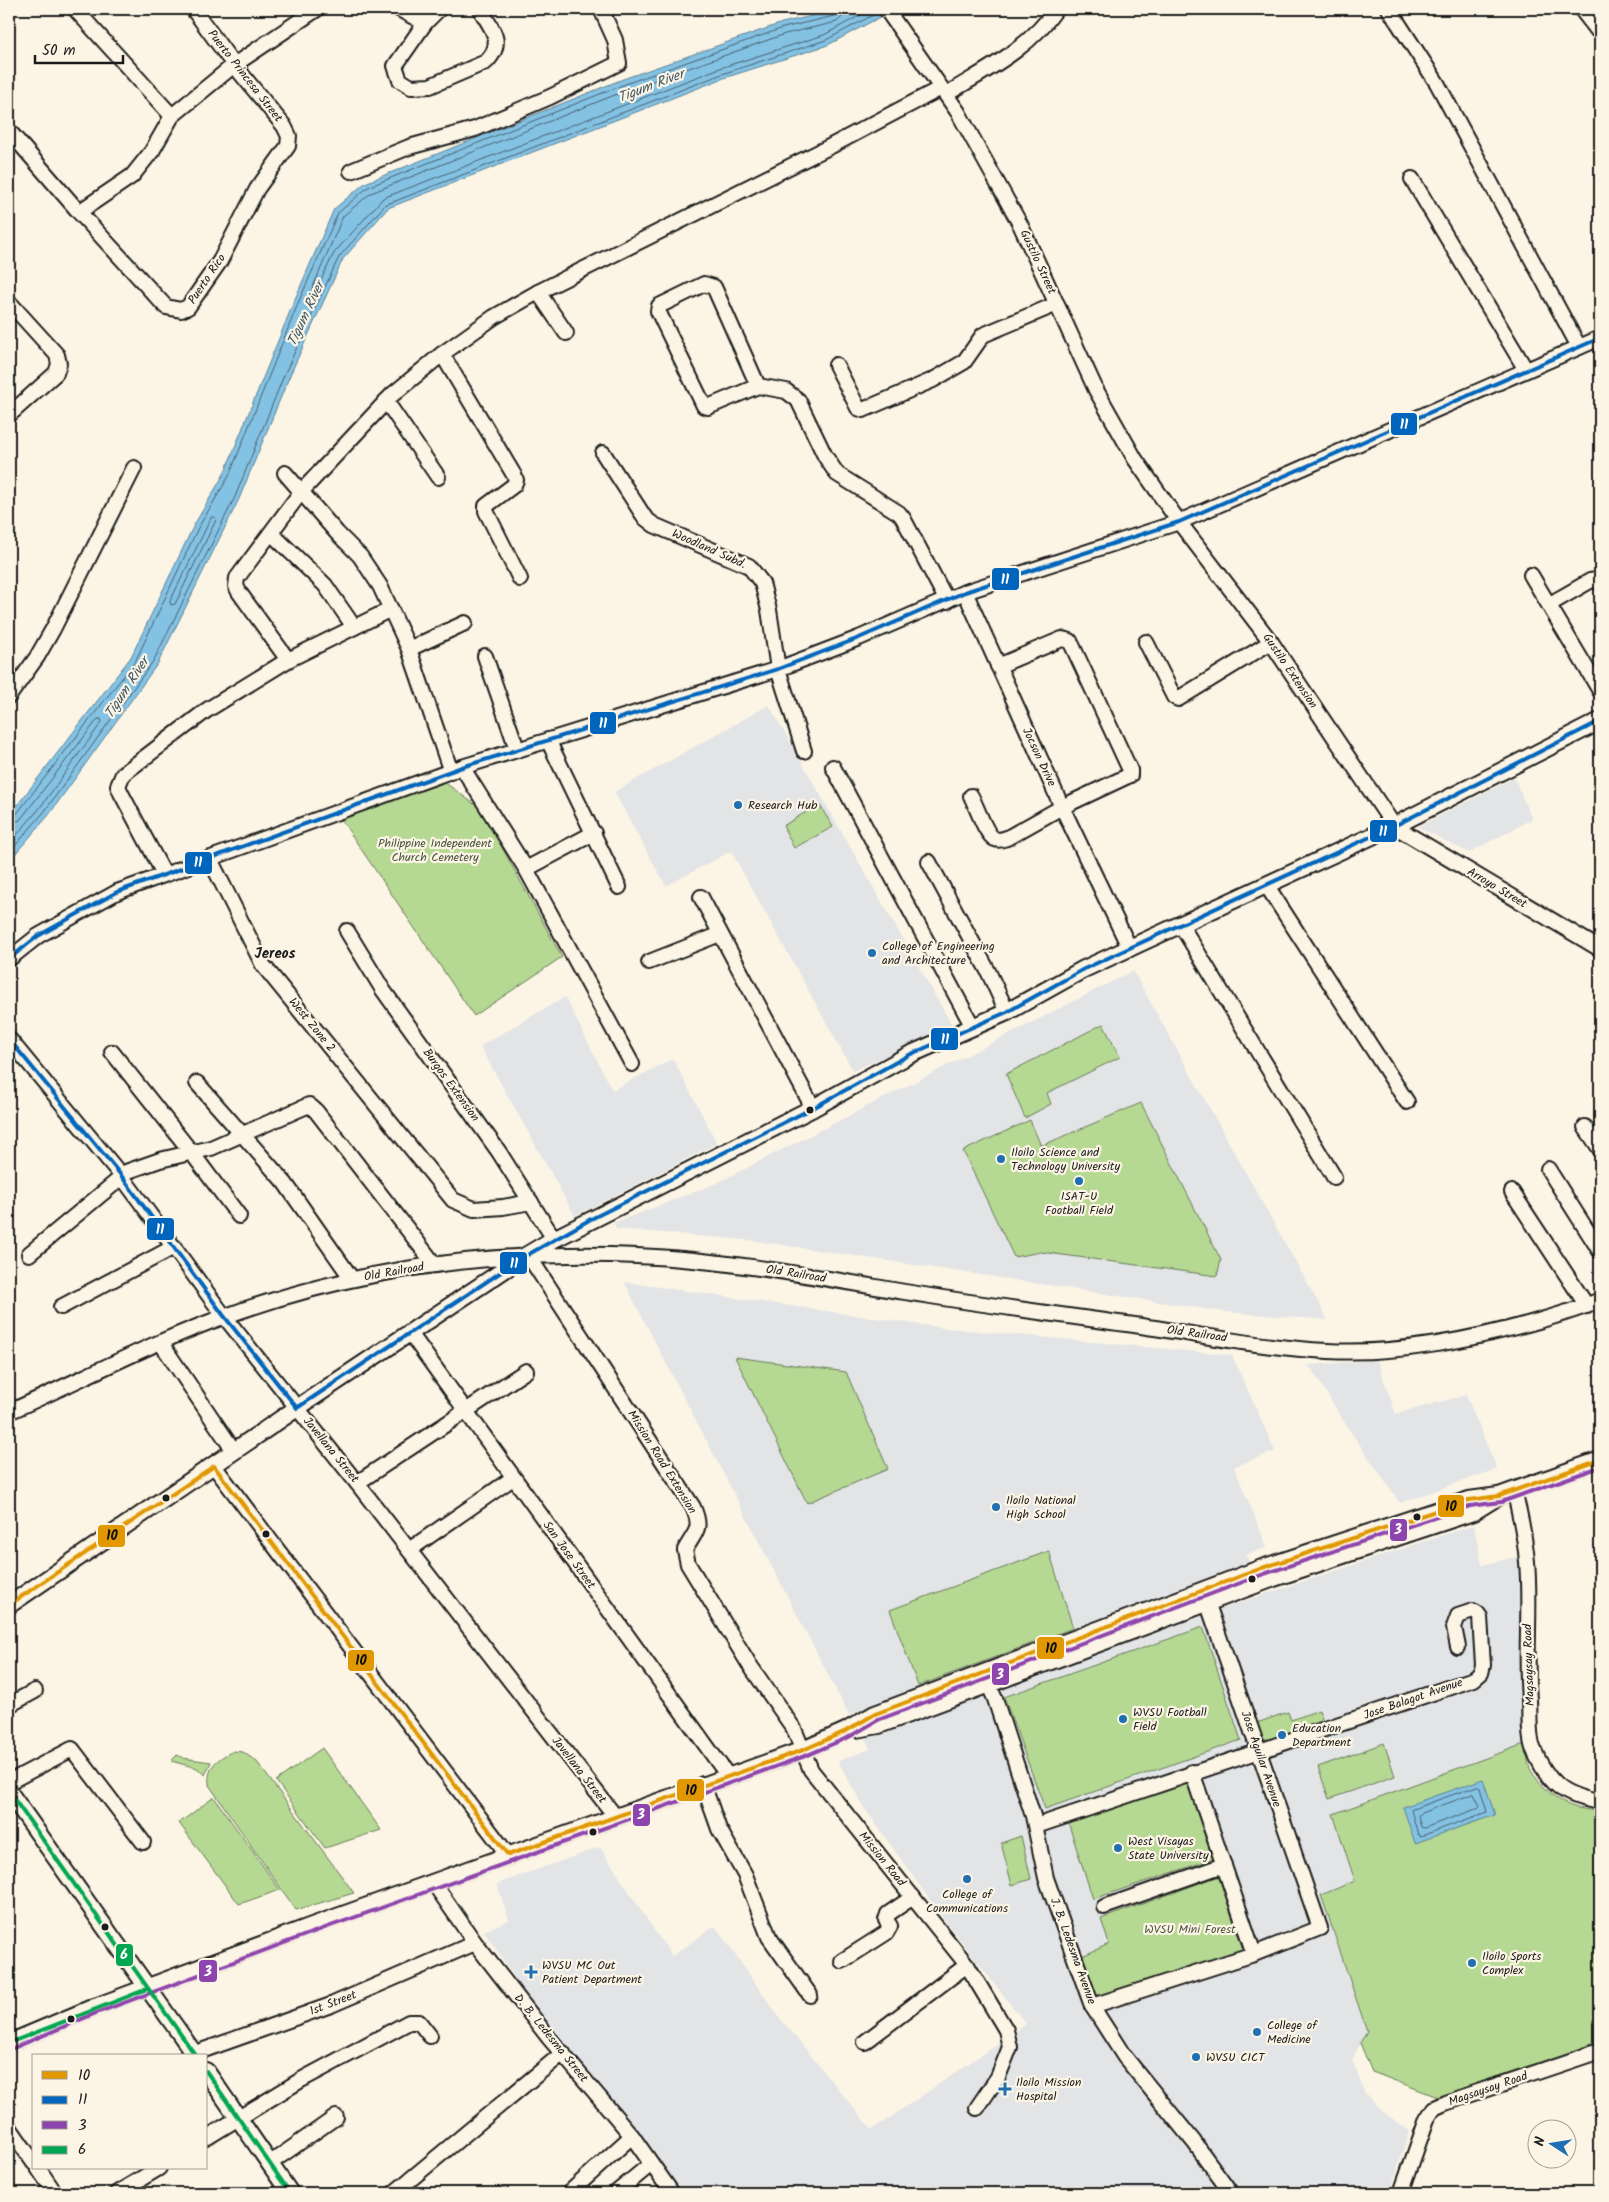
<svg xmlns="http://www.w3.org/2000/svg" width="1609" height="2202" font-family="Kalam,sans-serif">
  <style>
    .built { fill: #e2e4e6 }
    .green { fill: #b5d893; stroke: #687a58 }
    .water { fill: #84c2e4; stroke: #5a8094 }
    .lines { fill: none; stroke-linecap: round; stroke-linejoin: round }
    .shore { stroke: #465e6c; stroke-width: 1 }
    .minor-casing { stroke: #1c1c1c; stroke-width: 18 }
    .major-casing { stroke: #1c1c1c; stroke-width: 20 }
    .minor { stroke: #fcf5e5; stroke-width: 14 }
    .major { stroke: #fcf5e5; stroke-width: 16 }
    .bus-1-casing { stroke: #fcf5e5; stroke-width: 8 }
    .bus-2-casing { stroke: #fcf5e5; stroke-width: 8 }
    .bus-3-casing { stroke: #fcf5e5; stroke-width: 8 }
    .bus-4-casing { stroke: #fcf5e5; stroke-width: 8 }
    .bus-1 { stroke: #e19803; stroke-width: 4 }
    .bus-2 { stroke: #0065bd; stroke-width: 4 }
    .bus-3 { stroke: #8e44ad; stroke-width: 4 }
    .bus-4 { stroke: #00a651; stroke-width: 4 }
    .poi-dot { fill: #1f6fb2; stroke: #fcf5e5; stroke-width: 2 }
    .bus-dot { fill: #1c1c1c; stroke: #fcf5e5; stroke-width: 2 }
    .labels { text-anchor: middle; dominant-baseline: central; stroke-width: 4.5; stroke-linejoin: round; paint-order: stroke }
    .street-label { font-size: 12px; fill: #1c1c1c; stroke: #fcf5e5 }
    .poi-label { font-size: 12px; fill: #1c1c1c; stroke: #fcf5e5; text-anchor: start }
    .park-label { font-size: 12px; fill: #4a5440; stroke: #fcf5e5 }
    .water-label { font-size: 14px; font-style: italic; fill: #405662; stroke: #fcf5e5 }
    .quarter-label { font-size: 15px; font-weight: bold; fill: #1c1c1c; stroke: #fcf5e5 }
    .line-badge { stroke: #fcf5e5; stroke-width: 2 }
    .badge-label { font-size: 14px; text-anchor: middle; font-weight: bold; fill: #fff }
    .pale-badge-label { font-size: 14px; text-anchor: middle; font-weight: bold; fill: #111 }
  </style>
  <rect width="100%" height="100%" fill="#fcf5e5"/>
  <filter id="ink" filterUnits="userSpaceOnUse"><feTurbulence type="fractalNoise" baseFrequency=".02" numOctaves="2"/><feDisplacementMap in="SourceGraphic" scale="10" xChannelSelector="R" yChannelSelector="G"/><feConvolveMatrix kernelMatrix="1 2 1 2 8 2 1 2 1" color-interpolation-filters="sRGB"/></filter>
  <g filter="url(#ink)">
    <g class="built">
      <polygon points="769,705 952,1025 853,1071 731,851 666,886 614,792"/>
      <polygon points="1514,778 1532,819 1469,853 1418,827"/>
      <polygon points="1133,971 1328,1320 1225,1312 756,1241 616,1229 614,1223 715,1184"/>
      <polygon points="565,997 612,1090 673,1059 717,1143 575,1216 480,1046"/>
      <polygon points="624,1282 944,1328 1232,1355 1275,1451 1234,1467 1267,1547 1246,1555 1250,1564 849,1715"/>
      <polygon points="1377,1360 1396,1414 1466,1395 1497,1469 1400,1503 1346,1425 1309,1365"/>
      <polygon points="1474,1525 1482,1565 1520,1556 1527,1743 1333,1815 1355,1881 1321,1895 1367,2031 1352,2060 1365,2093 1378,2108 1409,2131 1390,2193 676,2193 551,2033 484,1931 509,1920 497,1884 600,1847 648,1921 672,1956 715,1926 779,2017 872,2130 1026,2024 942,1917 863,1806 838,1761 870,1749 863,1734 1202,1615"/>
    </g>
    <g class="green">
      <polygon points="436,776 481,809 562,957 474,1016 338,815"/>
      <polygon points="819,804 833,827 794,848 783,826"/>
      <polygon points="1103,1024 1120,1057 1047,1093 1051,1104 1025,1118 1006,1074"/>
      <polygon points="1141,1103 1221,1260 1217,1276 1041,1252 1014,1257 963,1151 1030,1120 1041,1146"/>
      <polygon points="735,1357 846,1372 888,1469 807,1503"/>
      <polygon points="1049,1551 1073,1628 918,1686 890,1610"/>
      <polygon points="1203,1627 1241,1740 1045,1809 1004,1697"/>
      <polygon points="1319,1710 1324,1725 1262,1748 1254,1724 1288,1712 1291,1720"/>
      <polygon points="1384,1743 1395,1776 1329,1799 1318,1767"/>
      <path d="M1527,1743C1528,1750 1527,1760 1529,1766C1532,1774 1539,1782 1545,1788C1563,1806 1575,1809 1600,1811V2041L1443,2099L1372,2072L1360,2043L1367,2031L1321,1895L1355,1881L1333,1814Z"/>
      <polygon points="322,1748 381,1830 325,1848 276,1781"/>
      <path d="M234,1751L243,1752L257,1762L354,1893L296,1910L209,1785C207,1767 217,1758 234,1751Z"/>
      <polygon points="177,1755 183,1758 211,1762 205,1775 197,1768 171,1761"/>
      <polygon points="1187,1780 1213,1859 1093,1899 1068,1822"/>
      <polygon points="214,1797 280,1890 239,1904 179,1823"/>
      <polygon points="1021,1836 1031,1879 1012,1885 1001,1843"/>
      <polygon points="1219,1876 1244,1953 1096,2000 1082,1956 1109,1944 1101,1919"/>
    </g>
    <g class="water">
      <polygon points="841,9 895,9 828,45 724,78 388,208 343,259 290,375 239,499 158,663 48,816 9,861 9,816 131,657 194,525 224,474 295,299 334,209 365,183 623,79 782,23"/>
      <polygon points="1483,1779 1495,1815 1415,1843 1403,1807"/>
    </g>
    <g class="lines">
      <g class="shore">
        <polyline points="844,9 843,16 837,22 785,34 627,90 371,193 343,216 307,301 311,301 334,253 383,198 720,68 824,35 872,9"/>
        <polygon points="212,517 215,517 216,520 175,604 171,605 170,602"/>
        <polyline points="9,818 15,816 136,660 198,528 229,476 299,301 338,213 368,187 625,84 783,28 834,16 838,9"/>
        <polyline points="9,824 20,820 98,719 101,719 102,722 39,809 9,844"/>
        <polyline points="9,853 44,812 154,660 235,497 285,373 339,257 385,205 722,74 826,40 879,12"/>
        <polygon points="1478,1786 1480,1788 1487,1812 1421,1836 1418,1835 1411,1810"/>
        <polygon points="1474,1794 1480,1806 1479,1808 1424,1828 1421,1827 1418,1816 1419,1814"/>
      </g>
      <g class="minor-casing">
        <g id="minor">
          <polyline points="75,9 172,116"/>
          <polyline points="399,9 425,23 439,9"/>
          <polyline points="886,9 958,112 1020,224 1096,390 1135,459 1179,522 1271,642 1394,826 1600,949"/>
          <polyline points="1389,9 1437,83 1579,347"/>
          <polyline points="1581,9 1598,31"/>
          <path d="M425,23L395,66L400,80L411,87L430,86L486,62C506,42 491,28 480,9"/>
          <path d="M947,94C987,69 1029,49 1056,9"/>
          <polyline points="9,131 79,212 166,307 181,310 188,307 220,261 257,189 288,146 289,136 284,126 234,65 193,9"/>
          <polyline points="351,171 409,147 475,129 550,97 619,63 615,40 601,9"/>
          <polyline points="1412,179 1526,370"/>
          <polyline points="79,212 132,176 152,151 172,116 234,65 317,9"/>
          <polyline points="538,292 566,333"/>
          <polyline points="9,302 57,355 59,364 56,373 9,415"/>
          <polyline points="442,354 514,475 516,480 514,485 486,506 486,511 520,579"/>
          <polyline points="836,365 858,408 863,410 933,380 964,362 983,335 1057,304"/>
          <polyline points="758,386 714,287 704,284 659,306 658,311 704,406 708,407 758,386 786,391 798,400 825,456 837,474 899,513 903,518 947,601"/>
          <polyline points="386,401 438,477"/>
          <polyline points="603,453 645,518 654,525 749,566 762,583 769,610 778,669 804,751"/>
          <polyline points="285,473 337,533 360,556 380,586 409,649 451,772"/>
          <polyline points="271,533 325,585 354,627"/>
          <polyline points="1531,575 1600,691"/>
          <path d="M965,592L1062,807L1007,838C1003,839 999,841 995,839C986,836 976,805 971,796"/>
          <polyline points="1550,604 1590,581 1597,580 1600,583"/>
          <polyline points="1146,642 1174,697 1178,699 1271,642"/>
          <polyline points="409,649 465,623"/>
          <polyline points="485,656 517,749"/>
          <polyline points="288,660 239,592 236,586 237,578 301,492 392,395 442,354 494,317 538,292 831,146 941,88"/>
          <polyline points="998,666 1062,639 1070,641 1073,647 1130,770 1130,775 1062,807 1130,949"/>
          <polyline points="9,696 37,657 53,629 134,468"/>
          <polyline points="548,740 619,887"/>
          <polyline points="462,767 526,869 632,1064"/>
          <polyline points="833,767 973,1027"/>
          <polyline points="210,859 263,965 453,1200 474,1209 503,1207 531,1202"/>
          <polyline points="929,862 988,971 1007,1012"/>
          <polyline points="526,869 594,833"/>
          <polyline points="164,874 121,793 118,786 123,774 207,710 288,660 391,609"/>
          <polyline points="1267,886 1407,1102"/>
          <polyline points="701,897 813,1108"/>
          <polyline points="1181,925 1334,1177"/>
          <polyline points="347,931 383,990 499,1152 554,1239"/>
          <polyline points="9,959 38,936 117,892 462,767 778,669 859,638 965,592 1179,522 1600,338"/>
          <polyline points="649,962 720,934"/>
          <polyline points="9,1039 120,1174 224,1316 357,1483 615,1816"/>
          <polyline points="112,1052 192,1153 239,1216"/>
          <polyline points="197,1083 285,1183 352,1279"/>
          <polyline points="1585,1127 1600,1149"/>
          <polyline points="1548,1169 1600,1251"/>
          <polyline points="120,1174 160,1160 211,1148 309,1105 316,1111 435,1265"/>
          <polyline points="1512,1192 1587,1306"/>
          <polyline points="29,1254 122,1177"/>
          <path d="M528,1255L693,1507C703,1530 695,1531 685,1550L688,1564L749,1664L794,1729L811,1770L967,1965L1006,2030L1010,2047L998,2077L977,2108"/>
          <polyline points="61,1307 174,1247"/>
          <polyline points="410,1333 728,1776"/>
          <polyline points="161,1343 234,1451"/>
          <path d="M9,1412C81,1380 152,1342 226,1316C358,1268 498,1250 637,1256C728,1260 817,1277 905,1292C984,1305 1062,1315 1141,1326C1203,1335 1265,1348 1328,1351C1398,1355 1471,1340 1538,1321C1559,1315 1580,1309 1600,1300"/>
          <polyline points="214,1466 508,1855"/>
          <polyline points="357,1483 526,1371"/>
          <path d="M1514,1490C1520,1514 1525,1537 1527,1562C1531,1607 1525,1653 1529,1699C1530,1714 1528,1735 1533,1748C1548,1784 1563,1796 1600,1802"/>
          <polyline points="409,1550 513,1478"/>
          <polyline points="984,1674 995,1699 1033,1816 1046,1878 1092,2006 1124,2056 1194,2142 1231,2193"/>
          <polyline points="9,1705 35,1691"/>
          <polyline points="1192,1772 1254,1954"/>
          <polyline points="9,1782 72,1749 143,1842"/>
          <polyline points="703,1784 719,1829 745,1875 769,1937 810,1995"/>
          <polyline points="1036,1826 1474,1679 1481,1673 1483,1665 1480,1617 1477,1613 1473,1611 1458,1616 1454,1627 1458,1647"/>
          <polyline points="433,1882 475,1943 549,2038 632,2136 672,2193"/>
          <polyline points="1104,1907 1224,1865"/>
          <polyline points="842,1961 886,1933 890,1926 886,1920 888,1914 913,1897"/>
          <polyline points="1092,2006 1254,1954 1320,1928 1204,1593"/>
          <polyline points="865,2042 967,1965"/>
          <polyline points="187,2056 331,2005 475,1943"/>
          <polyline points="9,2127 34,2163"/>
          <polyline points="206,2138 301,2080 409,2022 419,2022 430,2036"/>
          <polyline points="269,2164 336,2117"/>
          <polyline points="38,2168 55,2193"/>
          <polyline points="117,2193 159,2168"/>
          <polyline points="394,2193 563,2053"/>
          <polyline points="569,2193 632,2136"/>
          <polyline points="616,2193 651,2164"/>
          <polyline points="1401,2193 1427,2119 1434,2108 1445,2103 1600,2051"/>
        </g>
      </g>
      <g class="major-casing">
        <g id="major">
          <polyline points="9,1605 297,1408 522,1258 554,1239 813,1108 909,1055 1007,1012 1084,969 1394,826 1600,721"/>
          <polyline points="856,1729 879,1725 1274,1578 1473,1512 1499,1496 1600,1460"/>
          <polyline points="9,1792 196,2056"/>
          <polyline points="9,2043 92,2008 309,1927 803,1750 846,1731 875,1714 1262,1568 1469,1500 1499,1496"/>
          <polyline points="206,2071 290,2193"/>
        </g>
      </g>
      <use href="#minor" class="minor"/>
      <use href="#major" class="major"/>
      <g class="bus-1-casing">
        <g id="bus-1">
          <polyline points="214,1466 508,1855"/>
          <polyline points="9,1605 214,1466"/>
          <polyline points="508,1855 803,1750 846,1731 875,1714 1262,1568 1469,1500 1499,1496 1600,1460"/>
        </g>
      </g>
      <g class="bus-2-casing">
        <g id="bus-2">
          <polyline points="9,959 38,936 117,892 462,767 778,669 859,638 965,592 1179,522 1600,338"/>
          <polyline points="9,1039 120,1174 224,1316 297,1408 522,1258 591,1219 813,1108 909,1055 1007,1012 1084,969 1394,826 1600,721"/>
        </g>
      </g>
      <g class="bus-3-casing">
        <polyline id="bus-3" points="11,2049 94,2014 311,1933 805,1756 849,1737 878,1720 1264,1574 1470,1506 1501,1502 1600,1467"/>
      </g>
      <g class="bus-4-casing">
        <g id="bus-4">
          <polyline points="9,1792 196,2056"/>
          <polyline points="9,2043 147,1989"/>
          <polyline points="206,2071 290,2193"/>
        </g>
      </g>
      <use href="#bus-1" class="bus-1"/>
      <use href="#bus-2" class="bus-2"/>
      <use href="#bus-3" class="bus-3"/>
      <use href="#bus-4" class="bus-4"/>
    </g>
  </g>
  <g class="poi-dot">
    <circle cx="738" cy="805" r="5"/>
    <circle cx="872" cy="953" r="5"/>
    <circle cx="1001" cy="1159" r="5"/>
    <circle cx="1079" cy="1181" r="5"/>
    <circle cx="996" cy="1507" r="5"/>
    <circle cx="1123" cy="1719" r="5"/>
    <circle cx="1282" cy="1735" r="5"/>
    <circle cx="1118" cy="1848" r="5"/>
    <circle cx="967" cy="1879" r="5"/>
    <circle cx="1472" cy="1963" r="5"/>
    <path d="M528.5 1964.5h5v5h5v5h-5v5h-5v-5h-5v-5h5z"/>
    <circle cx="1257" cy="2032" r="5"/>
    <circle cx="1196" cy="2057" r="5"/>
    <path d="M1002.5 2081.5h5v5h5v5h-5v5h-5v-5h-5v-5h5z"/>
  </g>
  <g class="bus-dot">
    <circle cx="810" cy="1110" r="4.5"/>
    <circle cx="166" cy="1498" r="4.5"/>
    <circle cx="1417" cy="1517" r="4.5"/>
    <circle cx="266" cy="1534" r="4.5"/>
    <circle cx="1252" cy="1579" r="4.5"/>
    <circle cx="593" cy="1832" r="4.5"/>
    <circle cx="105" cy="1927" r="4.5"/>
    <circle cx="71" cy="2019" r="4.5"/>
  </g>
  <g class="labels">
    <g class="street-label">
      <text transform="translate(245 76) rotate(52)">Puerto Princesa Street</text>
      <text transform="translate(1038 262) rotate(65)">Gustilo Street</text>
      <text transform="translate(207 279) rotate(-56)">Puerto Rico</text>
      <text transform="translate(709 549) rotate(24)">Woodland Subd.</text>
      <text transform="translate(1290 671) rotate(56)">Gustilo Extension</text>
      <text transform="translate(1039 757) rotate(65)">Jocson Drive</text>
      <text transform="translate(1497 888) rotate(31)">Arroyo Street</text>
      <text transform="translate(312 1025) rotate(51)">West Zone 2</text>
      <text transform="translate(451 1085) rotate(54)">Burgos Extension</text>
      <text transform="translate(394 1272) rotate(-10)">Old Railroad</text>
      <text transform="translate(796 1274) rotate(9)">Old Railroad</text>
      <text transform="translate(1197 1334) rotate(8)">Old Railroad</text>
      <text transform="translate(331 1450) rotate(51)">Javellana Street</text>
      <text transform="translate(662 1462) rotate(58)">Mission Road Extension</text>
      <text transform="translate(569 1555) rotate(54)">San Jose Street</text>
      <text transform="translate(1529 1665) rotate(-92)">Magsaysay Road</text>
      <text transform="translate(1413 1699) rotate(-19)">Jose Balagot Avenue</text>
      <text transform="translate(1261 1759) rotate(71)">Jose Aguilar Avenue</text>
      <text transform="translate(579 1770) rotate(52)">Javellana Street</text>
      <text transform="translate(882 1859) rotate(51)">Mission Road</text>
      <text transform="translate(1073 1951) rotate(70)">J. B. Ledesma Avenue</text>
      <text transform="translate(333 2003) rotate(-21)">1st Street</text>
      <text transform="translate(551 2038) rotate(51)">D. B. Ledesma Street</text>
      <text transform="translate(1488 2089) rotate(-19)">Magsaysay Road</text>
    </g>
    <g class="poi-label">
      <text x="748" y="805">Research Hub</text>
      <text x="882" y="946">College of Engineering<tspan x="882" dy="14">and Architecture</tspan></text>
      <text x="1011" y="1152">Iloilo Science and<tspan x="1011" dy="14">Technology University</tspan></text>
      <text x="1079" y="1196" text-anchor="middle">ISAT-U<tspan x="1079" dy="14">Football Field</tspan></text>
      <text x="1006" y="1500">Iloilo National<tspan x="1006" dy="14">High School</tspan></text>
      <text x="1133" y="1712">WVSU Football<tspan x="1133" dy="14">Field</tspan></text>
      <text x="1292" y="1728">Education<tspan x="1292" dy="14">Department</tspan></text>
      <text x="1128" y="1841">West Visayas<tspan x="1128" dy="14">State University</tspan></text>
      <text x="967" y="1894" text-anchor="middle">College of<tspan x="967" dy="14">Communications</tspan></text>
      <text x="1482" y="1956">Iloilo Sports<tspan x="1482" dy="14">Complex</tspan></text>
      <text x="542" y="1965">WVSU MC Out<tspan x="542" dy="14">Patient Department</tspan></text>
      <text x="1267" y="2025">College of<tspan x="1267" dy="14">Medicine</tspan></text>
      <text x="1206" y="2057">WVSU CICT</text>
      <text x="1016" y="2082">Iloilo Mission<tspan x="1016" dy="14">Hospital</tspan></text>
    </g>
    <g class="park-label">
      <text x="435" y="843">Philippine Independent<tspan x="435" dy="14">Church Cemetery</tspan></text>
      <text x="1190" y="1929">WVSU Mini Forest</text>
    </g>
    <g class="water-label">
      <text transform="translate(651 86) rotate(-21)">Tigum River</text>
      <text transform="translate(306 314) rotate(-65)">Tigum River</text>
      <text transform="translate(127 688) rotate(-57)">Tigum River</text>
    </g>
    <g class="quarter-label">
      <text x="275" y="954">Jereos</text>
    </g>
  </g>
  <g class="line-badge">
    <rect x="1390" y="412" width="28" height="24" rx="5" fill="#0065bd"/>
    <rect x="991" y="567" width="29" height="24" rx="5" fill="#0065bd"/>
    <rect x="589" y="711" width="28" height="24" rx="5" fill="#0065bd"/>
    <rect x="1369" y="819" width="29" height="24" rx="5" fill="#0065bd"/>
    <rect x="184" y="851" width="29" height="24" rx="5" fill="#0065bd"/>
    <rect x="930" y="1027" width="29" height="24" rx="5" fill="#0065bd"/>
    <rect x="146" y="1217" width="29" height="24" rx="5" fill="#0065bd"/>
    <rect x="499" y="1251" width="29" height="24" rx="5" fill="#0065bd"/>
    <rect x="1437" y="1494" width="28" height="24" rx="5" fill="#e19803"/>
    <rect x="1389" y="1518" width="19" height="24" rx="5" fill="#8e44ad"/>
    <rect x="97" y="1524" width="29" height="24" rx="5" fill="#e19803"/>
    <rect x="1036" y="1636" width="29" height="24" rx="5" fill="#e19803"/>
    <rect x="347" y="1649" width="28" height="23" rx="5" fill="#e19803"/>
    <rect x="991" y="1662" width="19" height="24" rx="5" fill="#8e44ad"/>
    <rect x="676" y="1778" width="29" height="24" rx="5" fill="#e19803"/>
    <rect x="632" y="1803" width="19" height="24" rx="5" fill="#8e44ad"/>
    <rect x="115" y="1943" width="19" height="24" rx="5" fill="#00a651"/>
    <rect x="198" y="1959" width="20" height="24" rx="5" fill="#8e44ad"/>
  </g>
  <g class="badge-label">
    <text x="1404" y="429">11</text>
    <text x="1005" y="584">11</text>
    <text x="603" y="728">11</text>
    <text x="1383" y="836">11</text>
    <text x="198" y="867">11</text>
    <text x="945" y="1044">11</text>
    <text x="160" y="1234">11</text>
    <text x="514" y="1268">11</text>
    <text x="1398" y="1534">3</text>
    <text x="1000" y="1679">3</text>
    <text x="641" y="1819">3</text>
    <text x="124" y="1959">6</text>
    <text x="208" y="1976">3</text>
  </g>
  <g class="pale-badge-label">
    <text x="1451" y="1511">10</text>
    <text x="112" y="1540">10</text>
    <text x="1051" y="1653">10</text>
    <text x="361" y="1665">10</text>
    <text x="691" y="1795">10</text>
  </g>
  <rect width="1609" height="2202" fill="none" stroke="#fcf5e5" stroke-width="30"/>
  <rect x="15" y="15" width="1579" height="2172" fill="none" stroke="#1c1c1c" stroke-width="2" filter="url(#ink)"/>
  <rect x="32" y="2054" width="175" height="115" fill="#fcf5e5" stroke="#a29e95"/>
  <rect x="42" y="2071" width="25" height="8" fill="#e19803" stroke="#a29e95"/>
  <text x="78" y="2080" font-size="15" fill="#1c1c1c">10</text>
  <rect x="42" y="2096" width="25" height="8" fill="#0065bd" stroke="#a29e95"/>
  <text x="78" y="2104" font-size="15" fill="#1c1c1c">11</text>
  <rect x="42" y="2121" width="25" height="8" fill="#8e44ad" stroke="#a29e95"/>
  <text x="78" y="2130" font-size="15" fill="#1c1c1c">3</text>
  <rect x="42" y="2146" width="25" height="8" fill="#00a651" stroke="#a29e95"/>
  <text x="78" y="2154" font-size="15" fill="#1c1c1c">6</text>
  <g transform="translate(1552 2144) rotate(282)"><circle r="24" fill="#fcf5e5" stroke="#a29e95"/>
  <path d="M0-4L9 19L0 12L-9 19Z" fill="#1f6fb2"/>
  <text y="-8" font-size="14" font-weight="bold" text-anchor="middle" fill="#1c1c1c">N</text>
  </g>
  <path d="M35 55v8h88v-8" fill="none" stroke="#1c1c1c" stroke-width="2.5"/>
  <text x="42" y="55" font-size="15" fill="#1c1c1c" stroke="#fcf5e5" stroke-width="4" paint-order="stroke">50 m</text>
</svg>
